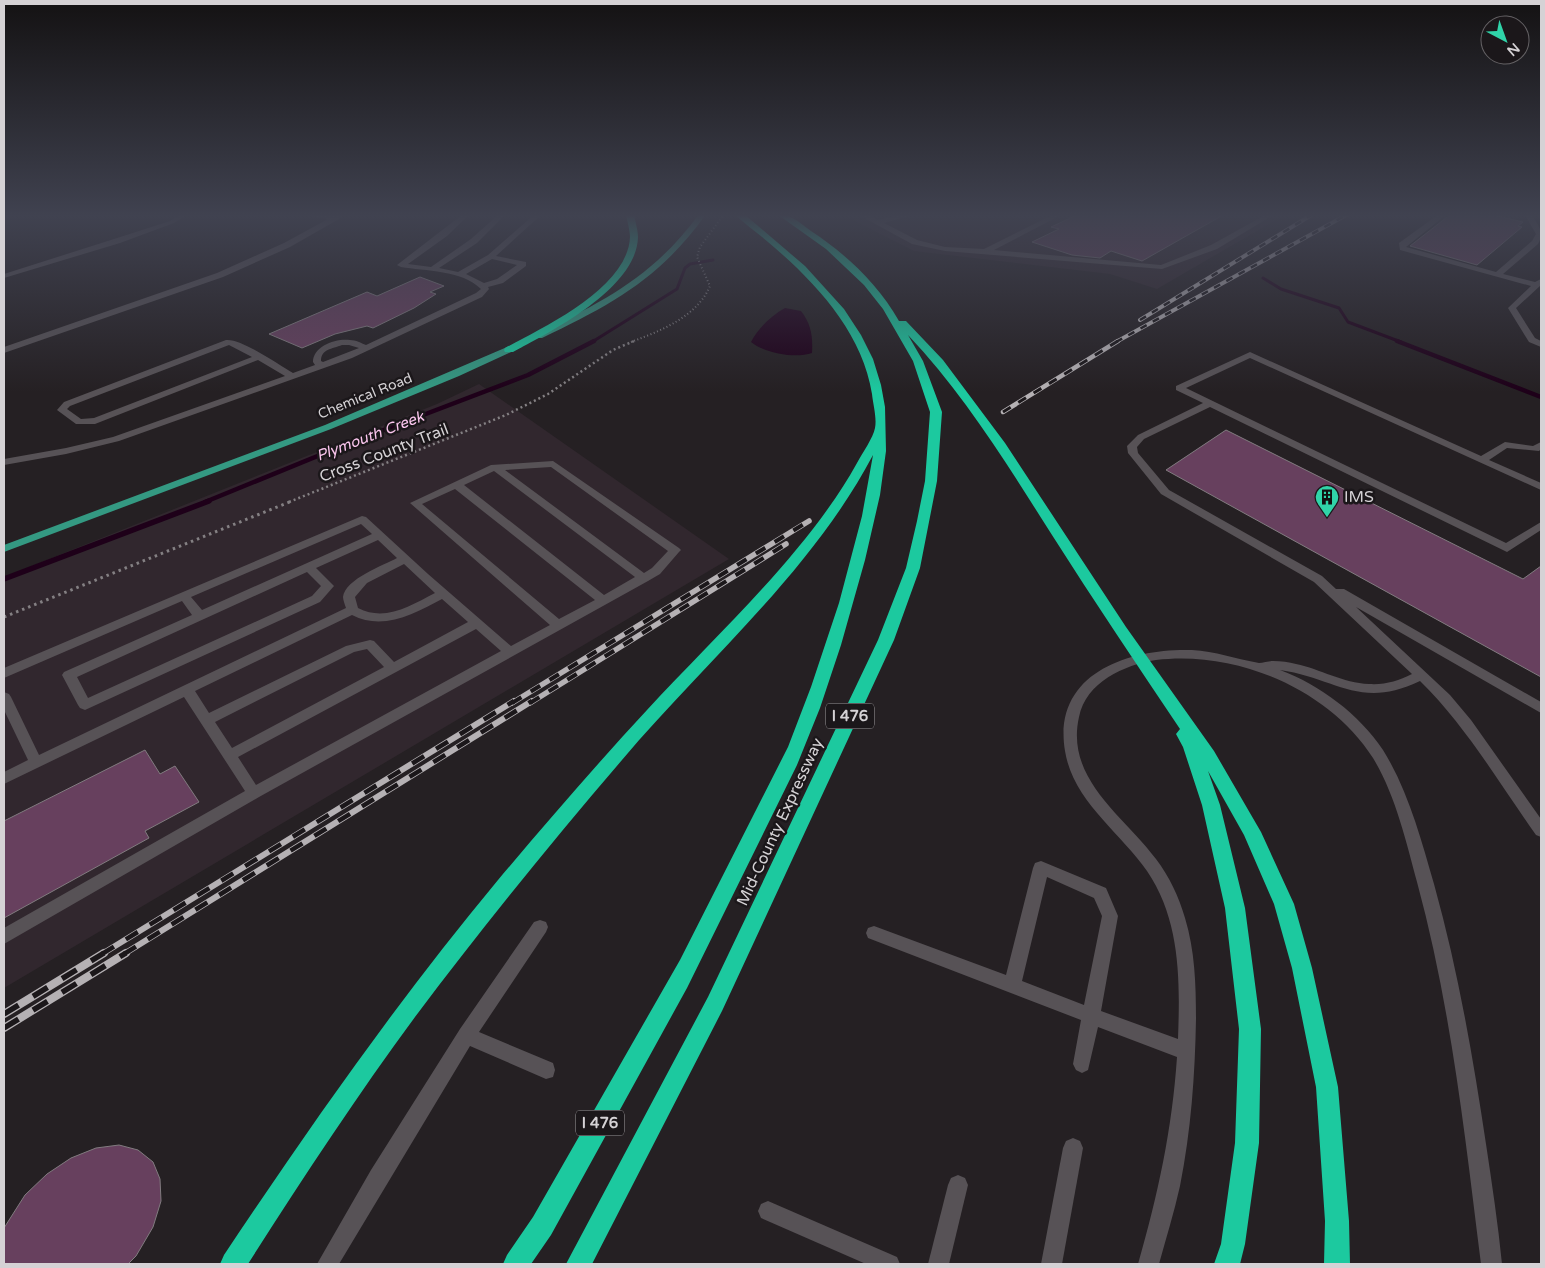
<svg xmlns="http://www.w3.org/2000/svg" width="1545" height="1268" font-family="'Varela Round',sans-serif">
  <style>
    .built { fill: #31272e }
    .water { fill: #1e0019 }
    .lines { fill: none; stroke-linecap: round; stroke-linejoin: round }
    .stream-far2 { stroke: #1e0019; stroke-width: 3 }
    .stream-far1 { stroke: #1e0019; stroke-width: 4.5 }
    .stream { stroke: #1e0019; stroke-width: 5.5 }
    .building { fill: #67405e; stroke: #817b7f }
    .path-far2 { stroke: #848083; stroke-width: 2; stroke-dasharray: 1 2.5; stroke-linecap: butt }
    .path-far1 { stroke: #848083; stroke-width: 2.5; stroke-dasharray: 2 3; stroke-linecap: butt }
    .path { stroke: #848083; stroke-width: 3; stroke-dasharray: 2.5 4; stroke-linecap: butt }
    .minor { fill: #575256; fill-rule: evenodd }
    .major { fill: #349982; fill-rule: evenodd }
    .highway { fill: #1cc99f; fill-rule: evenodd }
    .rail-far4-casing { stroke: #b5b1b4; stroke-width: 4 }
    .rail-far3-casing { stroke: #b5b1b4; stroke-width: 4.5 }
    .rail-far2-casing { stroke: #b5b1b4; stroke-width: 5.5 }
    .rail-far1-casing { stroke: #b5b1b4; stroke-width: 6 }
    .rail-casing { stroke: #b5b1b4; stroke-width: 8 }
    .rail-far4 { stroke: #1b171a; stroke-width: 2.5; stroke-dasharray: 7; stroke-linecap: butt }
    .rail-far3 { stroke: #1b171a; stroke-width: 3; stroke-dasharray: 9; stroke-linecap: butt }
    .rail-far2 { stroke: #1b171a; stroke-width: 4; stroke-dasharray: 11; stroke-linecap: butt }
    .rail-far1 { stroke: #1b171a; stroke-width: 4.5; stroke-dasharray: 14; stroke-linecap: butt }
    .rail { stroke: #1b171a; stroke-width: 5.5; stroke-dasharray: 17; stroke-linecap: butt }
    .labels { text-anchor: middle; dominant-baseline: central; stroke-width: 5; stroke-linejoin: round; paint-order: stroke }
    .far-street-label { font-size: 14px; fill: #d5d2d5; stroke: #1b171a }
    .far-water-label { font-size: 15px; font-style: italic; fill: #fbc6ee; stroke: #1b171a }
    .shield { fill: #1b171a; stroke: #9d9a9d; stroke-width: 1 }
    .shield-label { font-size: 15px; font-weight: bold; fill: #d5d2d5 }
    .street-label { font-size: 16px; fill: #d5d2d5; stroke: #1b171a }
    .poi-label { font-size: 16px; fill: #d5d2d5; stroke: #1b171a; text-anchor: start }
  </style>
  <rect width="100%" height="100%" fill="#252023"/>
  <g class="built">
    <polygon points="841,214 1286,214 1157,289 1110,274 914,251"/>
    <polygon points="479,384 729,559 4,988 4,577 437,404"/>
  </g>
  <path class="water" d="M785,308L801,311C811,324 813,336 812,353C795,359 764,353 751,342C758,328 771,316 785,308Z"/>
  <g class="lines">
    <g class="stream-far2">
      <polyline points="1263,278 1281,289 1339,308 1348,322 1401,342"/>
      <polyline points="592,342 677,289 685,268 690,264 713,260"/>
    </g>
    <g class="stream-far1">
      <polyline points="1397,341 1541,397"/>
      <polyline points="205,502 347,444 528,375 594,341"/>
    </g>
    <polyline class="stream" points="4,579 209,501"/>
  </g>
  <g class="building">
    <polygon points="1079,214 1225,214 1142,261 1111,251 1100,258 1072,255 1032,242 1059,229 1051,227"/>
    <polygon points="1451,214 1489,214 1523,222 1518,226 1522,227 1477,265 1410,246"/>
    <polygon points="420,277 444,286 430,292 436,294 414,308 373,328 367,326 335,334 302,348 269,334 367,292 377,296"/>
    <polygon points="1226,430 1523,579 1541,566 1541,677 1166,470"/>
    <polygon points="145,750 160,774 175,766 199,802 145,831 149,838 4,918 4,821"/>
    <polygon points="119,1145 138,1150 153,1162 160,1179 161,1201 153,1227 136,1256 128,1264 4,1264 4,1228 25,1195 47,1174 71,1158 96,1148"/>
  </g>
  <g class="lines">
    <path class="path-far2" d="M631,342C660,331 697,317 710,286L697,257L700,247L724,214"/>
    <polyline class="path-far1" points="289,502 506,415 548,394 613,350 634,341"/>
    <polyline class="path" points="4,617 292,501"/>
    <g class="minor">
      <polygon points="180,214 188,214 174,223 120,243 4,278 4,274 114,239 170,221"/>
      <polygon points="298,214 345,214 339,219 290,247 223,277 4,353 4,347 217,273 284,243 328,219"/>
      <path d="M463,214H470L447,236L408,264L431,267L471,239L499,214H506L477,243L439,268L458,272L488,255L535,214H542L496,256L526,262V266L503,283L488,287L489,289L482,297L352,358L119,441L66,454L4,465V459L66,448L113,437L285,376L258,360L95,424H76L57,410L64,402L226,340C241,338 279,365 293,373L315,365L313,362C313,346 336,338 350,340C356,340 361,343 366,345L476,293L481,289C462,270 425,271 401,267L397,265ZM492,259L517,265L497,279L484,283L466,274ZM229,345L252,357L94,418L81,419L67,409L70,406ZM342,345H349L359,348L323,362L321,361C321,349 332,349 342,345Z"/>
      <polygon points="857,214 866,214 878,220 903,214 916,214 884,223 917,240 945,247 984,249 1054,214 1063,214 994,250 1161,265 1211,245 1267,214 1275,214 1217,249 1162,269 945,251 912,244"/>
      <path d="M1439,214H1447L1406,247L1496,272L1532,241L1536,234L1525,215L1531,214C1538,225 1545,232 1538,244L1503,274L1535,282L1541,279V285L1516,308L1535,338L1541,341V347L1529,342L1508,308L1531,286L1400,250L1399,243Z"/>
      <path d="M1250,352L1481,456L1505,442L1533,446L1541,442V449L1539,451L1507,448L1489,460L1541,483V490L1250,358L1186,388L1506,543L1541,522V530L1507,552L1210,407L1144,439L1137,447L1138,453L1169,490L1322,576L1336,589H1344L1541,702V713L1356,607L1450,695L1471,720L1541,819V837L1536,835C1499,783 1466,726 1420,681C1360,710 1336,678 1280,670C1320,685 1359,714 1383,750C1408,790 1421,839 1434,884C1458,970 1473,1057 1486,1144C1492,1184 1498,1224 1502,1264H1481C1465,1136 1451,1007 1417,882C1406,841 1395,794 1373,758C1329,689 1236,650 1156,660C1124,665 1086,682 1079,717C1065,779 1124,816 1156,859C1169,876 1179,897 1185,918C1195,951 1196,985 1196,1019C1195,1075 1191,1131 1180,1186C1174,1213 1166,1238 1159,1264H1138C1158,1194 1172,1130 1177,1057L1098,1027L1088,1070L1082,1073L1076,1070L1073,1064L1081,1020L868,938L866,933L868,928L874,926L1006,975L1033,868L1035,863L1041,861L1106,888L1118,916L1101,1011L1178,1039C1180,982 1181,921 1147,871C1120,832 1073,801 1065,751C1052,673 1129,648 1192,650C1215,651 1236,659 1259,663C1263,663 1269,661 1273,661C1281,661 1289,662 1296,664C1320,669 1343,683 1369,684C1385,685 1398,681 1412,674L1314,582L1161,494L1128,453L1127,446L1138,435L1203,403L1176,390V386ZM1047,877L1094,898L1102,916L1084,1005L1022,981Z"/>
      <path d="M553,461L679,548L681,550L679,552L660,574L648,581L259,797L4,944V928L245,791L184,697L4,784V772L28,760L4,710V692L9,694L11,697L39,755L346,608C345,605 343,600 343,597C345,579 384,565 397,558L378,540L316,568L334,586L320,602L85,710L80,708L78,705L62,675L64,672L192,615L182,601L4,678V668L362,516L366,517L428,574L511,646L550,625L410,503L491,465ZM551,467L668,551L652,568L644,573L505,470ZM494,471L635,577L604,595L464,485ZM455,489L595,600L559,619L422,504ZM361,524L372,534L202,610L191,597ZM404,564L435,593C410,606 385,622 358,608L355,597L367,583ZM307,572L321,586L312,596L88,698L77,677ZM442,599L468,622L394,662L374,641L370,640L346,646L209,713L195,691L352,615C383,631 414,614 442,599ZM476,629L501,651L256,785L238,757ZM367,649L384,667L232,748L215,722L354,652Z"/>
      <polygon points="540,920 546,922 548,927 546,932 479,1032 553,1063 555,1070 553,1077 546,1079 470,1046 339,1264 317,1264 371,1170 460,1029 534,922"/>
      <polygon points="1073,1138 1080,1141 1083,1148 1062,1264 1041,1264 1063,1148 1066,1141"/>
      <polygon points="958,1175 965,1178 968,1185 949,1264 928,1264 948,1185 951,1178"/>
      <polygon points="768,1201 897,1257 900,1264 866,1264 761,1218 758,1211 761,1204"/>
    </g>
    <g class="major">
      <path d="M699,214H706C661,278 611,305 542,338H536V334C603,302 654,276 699,214Z"/>
      <polygon points="519,342 523,345 522,347 459,376 331,429 4,552 4,545 325,425"/>
    </g>
    <g class="highway">
      <path d="M626,214H634C635,221 638,230 638,237C637,288 552,331 513,352H505L504,350L505,348C544,327 628,288 630,237C630,230 627,221 626,214Z"/>
      <path d="M734,214H744L805,266L844,309L861,335L873,359L881,385L885,407L886,451L880,495L865,560L841,645L820,708L797,765L687,988L551,1235L531,1264H503L507,1255L533,1217L680,960L788,747L811,687L839,603L862,516L873,455C812,571 706,661 622,760C550,844 481,929 415,1017C356,1097 301,1181 248,1264H220L224,1255C310,1126 399,999 498,880C547,822 596,765 647,710C717,634 807,553 857,463C863,452 873,438 875,428C877,418 873,404 872,394C863,335 819,286 775,248C762,236 747,226 734,214Z"/>
      <path d="M777,214C791,214 800,223 811,231C846,254 878,284 899,321H906L943,360L1005,443L1126,627L1214,751L1261,832L1294,904L1312,968L1338,1087L1349,1221L1350,1264H1324L1325,1221L1316,1087L1292,968L1274,904L1244,835L1208,771L1220,805L1245,908L1261,1029L1259,1143L1245,1244L1240,1264H1214L1221,1244L1235,1143L1239,1029L1225,908L1202,805L1183,747L1176,734L1180,729C1137,665 1094,601 1052,535C1008,466 965,395 908,335L923,361L942,412L937,481L920,568L894,640L722,1011L592,1264H566L708,997L878,640L906,568L917,521L925,481L930,412L913,361L883,309L864,285L826,249Z"/>
    </g>
    <g class="rail-far4-casing">
      <g id="rail-far4">
        <polyline points="1140,320 1313,214"/>
        <polyline points="1116,342 1348,214"/>
      </g>
    </g>
    <g class="rail-far3-casing">
      <polyline id="rail-far3" points="1003,412 1118,341"/>
    </g>
    <g class="rail-far2-casing">
      <g id="rail-far2">
        <polyline points="512,703 809,521"/>
        <polyline points="530,703 786,544"/>
      </g>
    </g>
    <g class="rail-far1-casing">
      <g id="rail-far1">
        <polyline points="102,954 514,701"/>
        <polyline points="124,954 532,701"/>
      </g>
    </g>
    <g class="rail-casing">
      <g id="rail">
        <polyline points="4,1014 104,953"/>
        <polyline points="4,1028 126,953"/>
      </g>
    </g>
    <use href="#rail-far4" class="rail-far4"/>
    <use href="#rail-far3" class="rail-far3"/>
    <use href="#rail-far2" class="rail-far2"/>
    <use href="#rail-far1" class="rail-far1"/>
    <use href="#rail" class="rail"/>
  </g>
  <linearGradient id="sky" x2="0" y2="1"><stop stop-color="#141213"/><stop offset="0.55" stop-color="#404250"/><stop offset="1" stop-color="#404250" stop-opacity="0"/></linearGradient>
  <rect width="1545" height="392" fill="url(#sky)"/>
  <defs>
    <g id="building-pin" transform="scale(1.25)"><path d="M0 17L-7.5 6A9.5 9.5 0 1 1 7.5 6Z" fill="#30d4a9" stroke="#1b171a"/><path d="M-4-6H4V6H1V3H-1V6H-4ZM-2.5-4.3h1.7v1.8h-1.7ZM.8-4.3h1.7v1.8H.8ZM-2.5-1h1.7V.8h-1.7ZM.8-1h1.7V.8H.8Z" fill="#111"/></g>
  </defs>
  <g fill-rule="evenodd">
    <use href="#building-pin" x="1327" y="497"/>
  </g>
  <g class="labels">
    <g class="far-street-label">
      <text transform="translate(365 396) rotate(-22)">Chemical Road</text>
    </g>
    <g class="far-water-label">
      <text transform="translate(370 436) rotate(-21)">Plymouth Creek</text>
    </g>
    <g class="shield">
      <rect x="826" y="703.5" width="48" height="25" rx="4"/>
      <rect x="576" y="1110.5" width="48" height="25" rx="4"/>
    </g>
    <g class="shield-label">
      <text x="850" y="716">I 476</text>
      <text x="600" y="1123">I 476</text>
    </g>
    <g class="street-label">
      <text transform="translate(384 453) rotate(-21)">Cross County Trail</text>
      <text transform="translate(780 822) rotate(-65)">Mid-County Expressway</text>
    </g>
    <g class="poi-label">
      <text x="1344" y="497">IMS</text>
    </g>
  </g>
  <rect width="1545" height="1268" fill="none" stroke="#d5d2d5" stroke-width="10"/>
  <g transform="translate(1505 40) rotate(139)"><circle r="24" fill="#1b171a" stroke="#656265"/>
  <path d="M0-4L9 19L0 12L-9 19Z" fill="#30d4a9"/>
  <text y="-8" font-size="14" font-weight="bold" text-anchor="middle" fill="#d5d2d5">N</text>
  </g>
</svg>
